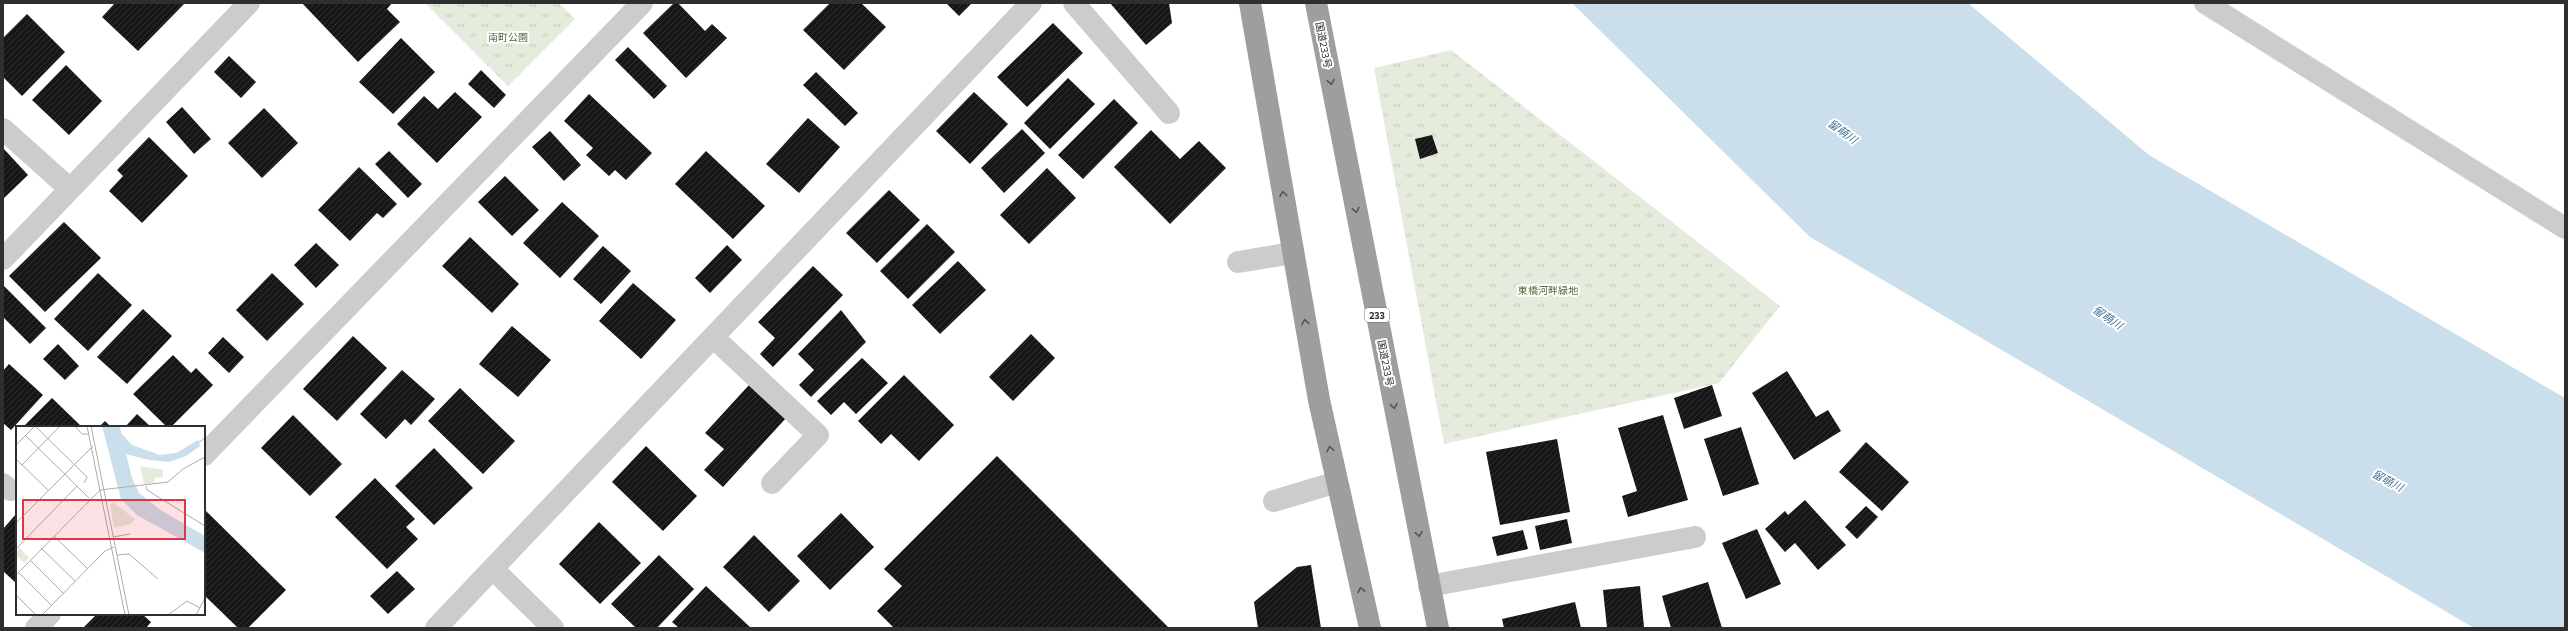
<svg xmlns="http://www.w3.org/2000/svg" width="2568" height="631" font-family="Commissioner,'Noto Sans JP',sans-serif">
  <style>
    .park { fill: url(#park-tufts) }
    .water { fill: #cadfeb }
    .building { fill: url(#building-hatch) }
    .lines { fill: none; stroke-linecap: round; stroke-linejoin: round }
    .service { stroke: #ccc; stroke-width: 22 }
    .minor { stroke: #ccc; stroke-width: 22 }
    .trunk { stroke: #9e9e9e; stroke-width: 22 }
    .oneway { stroke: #565656 }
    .labels { text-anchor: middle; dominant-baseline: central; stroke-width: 4; stroke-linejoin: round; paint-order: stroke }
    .shield { fill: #fff; stroke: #6d6d6d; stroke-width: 1 }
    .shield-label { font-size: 9px; font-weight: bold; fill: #2f2f2f }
    .park-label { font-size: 10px; fill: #536a3d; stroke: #fff }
    .street-label { font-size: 10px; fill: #2f2f2f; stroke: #fff }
    .water-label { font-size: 11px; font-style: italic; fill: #3e738f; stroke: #fff }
    .inset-river { fill: none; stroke: #cadfeb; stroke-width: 2 }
    .inset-road { fill: none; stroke: #acacac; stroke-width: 1 }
    .view { fill: #e13548; fill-opacity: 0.15; stroke: #e13548; stroke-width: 2 }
    .inset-edge { fill: none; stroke: #2f2f2f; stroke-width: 2 }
  </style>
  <defs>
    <pattern id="park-tufts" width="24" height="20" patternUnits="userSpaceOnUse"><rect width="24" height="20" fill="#e5ecdd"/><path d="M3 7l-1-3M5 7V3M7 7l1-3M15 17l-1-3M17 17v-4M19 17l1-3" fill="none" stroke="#c5cbbe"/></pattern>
    <pattern id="building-hatch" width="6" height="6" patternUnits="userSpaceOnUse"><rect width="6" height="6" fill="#161616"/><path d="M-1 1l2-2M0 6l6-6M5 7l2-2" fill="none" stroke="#303030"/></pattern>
  </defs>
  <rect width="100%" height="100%" fill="#fff"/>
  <g class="park">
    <polygon points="425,3 559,3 575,19 508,86"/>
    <polygon points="1451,50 1780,306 1719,383 1444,444 1374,68"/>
  </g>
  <polygon class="water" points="1572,3 1968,3 2149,155 2565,398 2565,628 2474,628 1810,237"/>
  <g class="building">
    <polygon points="115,3 185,3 138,51 102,17"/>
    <polygon points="302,3 392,3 387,9 400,22 358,62"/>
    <polygon points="674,3 678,3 705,31 712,24 727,38 686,78 643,33"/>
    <polygon points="830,3 861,3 886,27 844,70 803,30"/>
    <polygon points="946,3 972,3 959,16"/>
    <polygon points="1110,3 1169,3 1172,23 1146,45"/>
    <polygon points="27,14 65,52 22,96 3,77 3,38"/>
    <polygon points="1053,23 1083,53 1027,107 997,77"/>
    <polygon points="401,38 435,72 393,114 359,82"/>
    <polygon points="628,47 667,86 654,99 615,60"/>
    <polygon points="229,56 256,82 241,98 214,72"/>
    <polygon points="66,65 102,101 69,135 32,100"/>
    <polygon points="481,70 506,95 494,108 468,84"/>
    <polygon points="816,72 858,113 845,126 803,85"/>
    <polygon points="1068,78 1095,104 1050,149 1024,123"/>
    <polygon points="455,92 482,117 437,163 397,124 424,96 438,109"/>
    <polygon points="974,92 1008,124 970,164 936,131"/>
    <polygon points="589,94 652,153 626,180 615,170 609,176 586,155 593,148 564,121"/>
    <polygon points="1114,99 1138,123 1083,179 1058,155"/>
    <polygon points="182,107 211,139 194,154 166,122"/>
    <polygon points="264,108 298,143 262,178 228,143"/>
    <polygon points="808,118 840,147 799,193 766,164"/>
    <polygon points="1022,129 1045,153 1004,193 981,168"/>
    <polygon points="1151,130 1180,159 1199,141 1226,168 1170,224 1114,167"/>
    <polygon points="550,131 581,165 564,181 532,147"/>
    <polygon points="1432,135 1438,153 1420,159 1415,139"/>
    <polygon points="149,137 188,176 142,223 109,191 123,176 117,170"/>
    <polygon points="3,148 28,175 3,199"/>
    <polygon points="389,151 422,184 408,198 375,164"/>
    <polygon points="706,151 765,206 733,239 675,184"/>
    <polygon points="359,167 397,204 383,218 377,213 350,241 318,210"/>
    <polygon points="1047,168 1076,198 1029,244 1000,215"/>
    <polygon points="505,176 539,210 512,236 478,202"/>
    <polygon points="889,190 920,220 877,263 846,233"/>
    <polygon points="562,202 599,236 560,278 523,243"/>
    <polygon points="64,222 101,258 45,312 9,276"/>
    <polygon points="927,224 955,252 908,299 880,271"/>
    <polygon points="470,237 519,284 492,313 442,266"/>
    <polygon points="316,243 339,265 316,288 294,265"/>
    <polygon points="727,245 742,260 710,293 695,278"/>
    <polygon points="603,246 631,271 601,304 573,279"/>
    <polygon points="958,261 986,290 940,334 912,305"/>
    <polygon points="813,266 843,295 773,367 760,354 775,338 758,322"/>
    <polygon points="98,273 132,305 88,351 54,319"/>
    <polygon points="272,273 304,304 267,341 236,310"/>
    <polygon points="633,283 676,320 641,359 599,321"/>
    <polygon points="3,285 46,328 30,344 3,317"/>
    <polygon points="143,309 172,336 127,384 97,357"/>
    <polygon points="841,310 866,342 811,397 799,385 814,370 798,354"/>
    <polygon points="512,326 551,360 518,397 479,364"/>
    <polygon points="1031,334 1055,358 1013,401 989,377"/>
    <polygon points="353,336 387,368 337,421 303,389"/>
    <polygon points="223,337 244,357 229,373 208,353"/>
    <polygon points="58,344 79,366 65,380 43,359"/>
    <polygon points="173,355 191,373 196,368 213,385 171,427 167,427 133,394"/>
    <polygon points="862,358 888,383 856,414 844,402 831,415 817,401"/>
    <polygon points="9,364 43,395 11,430 3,423 3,371"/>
    <polygon points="402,370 435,399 411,425 405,419 386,439 360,414"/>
    <polygon points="1787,371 1816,417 1828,410 1841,431 1794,460 1752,393"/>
    <polygon points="904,375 954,425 919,461 891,434 881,444 858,421"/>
    <polygon points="749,385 786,418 723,487 704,470 724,449 705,433"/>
    <polygon points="1712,385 1722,416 1684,429 1674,398"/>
    <polygon points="460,388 515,441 483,474 428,421"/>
    <polygon points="52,398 82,427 23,427"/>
    <polygon points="137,414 151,427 125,427"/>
    <polygon points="293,415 342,464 310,496 261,448"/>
    <polygon points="1663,415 1688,500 1628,517 1622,496 1637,491 1618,428"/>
    <polygon points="105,421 111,427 99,427"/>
    <polygon points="1741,427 1759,484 1723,496 1704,439"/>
    <polygon points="1557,439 1570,512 1500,525 1486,452"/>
    <polygon points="1866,442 1909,482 1882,511 1839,472"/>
    <polygon points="646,446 697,496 663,531 612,482"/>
    <polygon points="434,448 473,488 434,525 395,486"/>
    <polygon points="997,456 1169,628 894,628 877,611 902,586 884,569"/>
    <polygon points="375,478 415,519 406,527 418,539 387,569 335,517"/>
    <polygon points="1805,500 1846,545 1818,570 1795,543 1785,552 1765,529 1785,511 1788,515"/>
    <polygon points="1866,506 1878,517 1857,539 1845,527"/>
    <polygon points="205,510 286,590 248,628 238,628 204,595"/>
    <polygon points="17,513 17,584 3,571 3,529"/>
    <polygon points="841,513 874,547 830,590 797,556"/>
    <polygon points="1567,519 1572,543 1540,550 1535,526"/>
    <polygon points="599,522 641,563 600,604 559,564"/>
    <polygon points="1757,529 1781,584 1746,599 1722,543"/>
    <polygon points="1523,530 1528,549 1497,556 1492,537"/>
    <polygon points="754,535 800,581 769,612 723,567"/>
    <polygon points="659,555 694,589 657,628 636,628 611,604"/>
    <polygon points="1311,565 1321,628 1258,628 1254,602 1297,567"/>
    <polygon points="397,571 415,589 388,614 370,596"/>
    <polygon points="1708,582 1722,628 1671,628 1662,596"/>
    <polygon points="706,586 751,628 679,628 672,622"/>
    <polygon points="1640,586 1644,627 1607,628 1603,590"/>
    <polygon points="1575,602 1581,628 1504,628 1502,619"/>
    <polygon points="97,614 142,614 151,622 146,628 83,628"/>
  </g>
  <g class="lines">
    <g class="service">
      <polyline points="1074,3 1169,113"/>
      <polyline points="3,129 70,189"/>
      <polyline points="1238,262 1293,253"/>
      <polyline points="713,337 818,435 772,483"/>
      <polyline points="3,484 10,490"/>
      <polyline points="1274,501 1337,482"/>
    </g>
    <g class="minor">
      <polyline points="2205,3 2565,228"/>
      <polyline points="3,259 249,3"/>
      <polyline points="204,455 642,3"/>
      <polyline points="493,569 553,628"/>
      <polyline points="1429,586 1695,537"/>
      <polyline points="36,628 50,614"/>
      <polyline points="436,628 1031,3"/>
    </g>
    <g class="trunk">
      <polyline points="1250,3 1319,400 1370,628"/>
      <polyline points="1316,3 1438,628"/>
    </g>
  </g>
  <defs><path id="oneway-chevron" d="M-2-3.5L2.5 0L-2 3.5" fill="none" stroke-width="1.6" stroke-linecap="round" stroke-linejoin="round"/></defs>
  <g class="oneway">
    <use href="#oneway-chevron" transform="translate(1331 82) rotate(79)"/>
    <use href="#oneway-chevron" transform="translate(1283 194) rotate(-100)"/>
    <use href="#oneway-chevron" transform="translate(1356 210) rotate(79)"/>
    <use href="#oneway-chevron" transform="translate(1305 322) rotate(-100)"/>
    <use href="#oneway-chevron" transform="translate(1394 406) rotate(79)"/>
    <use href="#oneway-chevron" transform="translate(1330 449) rotate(-102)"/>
    <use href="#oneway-chevron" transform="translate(1419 534) rotate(79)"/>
    <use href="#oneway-chevron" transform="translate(1361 590) rotate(-102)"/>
  </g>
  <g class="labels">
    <rect class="shield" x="1365" y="308" width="24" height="14" rx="3"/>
    <g class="shield-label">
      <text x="1377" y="315">233</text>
    </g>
    <g class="park-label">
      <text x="508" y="37">南町公園</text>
      <text x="1548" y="290">東橋河畔緑地</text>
    </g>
    <g class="street-label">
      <text transform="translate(1324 45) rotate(79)">国道233号</text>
      <text transform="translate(1386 363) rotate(79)">国道233号</text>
    </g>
    <g class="water-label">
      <text transform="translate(1843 131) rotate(36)">留萌川</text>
      <text transform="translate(2108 317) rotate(34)">留萌川</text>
      <text transform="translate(2388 480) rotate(28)">留萌川</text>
    </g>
  </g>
  <g transform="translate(16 426)">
    <rect width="189" height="189" fill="#fff"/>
    <path d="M124,40L147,44V51L139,52L138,57L128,58ZM98,77L119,93L115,98L98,102L94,78ZM3,121L13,132L8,137L0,129Z" fill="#e5ecdd"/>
    <path d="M86,0H104L105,7L116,19L144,29L160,27L182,14L184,20L170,30L153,36L133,34L110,28L116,52L123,67L143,83L189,110V127L121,89L105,73Z" fill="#cadfeb"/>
    <path class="inset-river" d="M179,19L189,12"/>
    <path class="inset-road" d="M19,0L71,51L68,57M59,0L66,8H72M71,0L109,189M75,0L113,189M10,10L73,72M0,19L19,0M0,33L32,64M6,39L44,0M130,60L131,64L189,100M0,97L77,20M38,110L72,143M97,111L114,108M25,122L59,155M0,123L61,60M101,129L113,128L142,153M14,134L48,168M2,146L36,180M0,149L84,64L152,56L167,43L189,31M0,169L20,189M26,189L89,125L98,121M152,189L171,175L184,182M180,189L189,172"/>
    <path class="view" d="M7,74H169V113H7Z"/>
    <rect width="189" height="189" class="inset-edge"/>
  </g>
  <rect width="2568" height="631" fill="none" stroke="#2f2f2f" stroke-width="8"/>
</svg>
